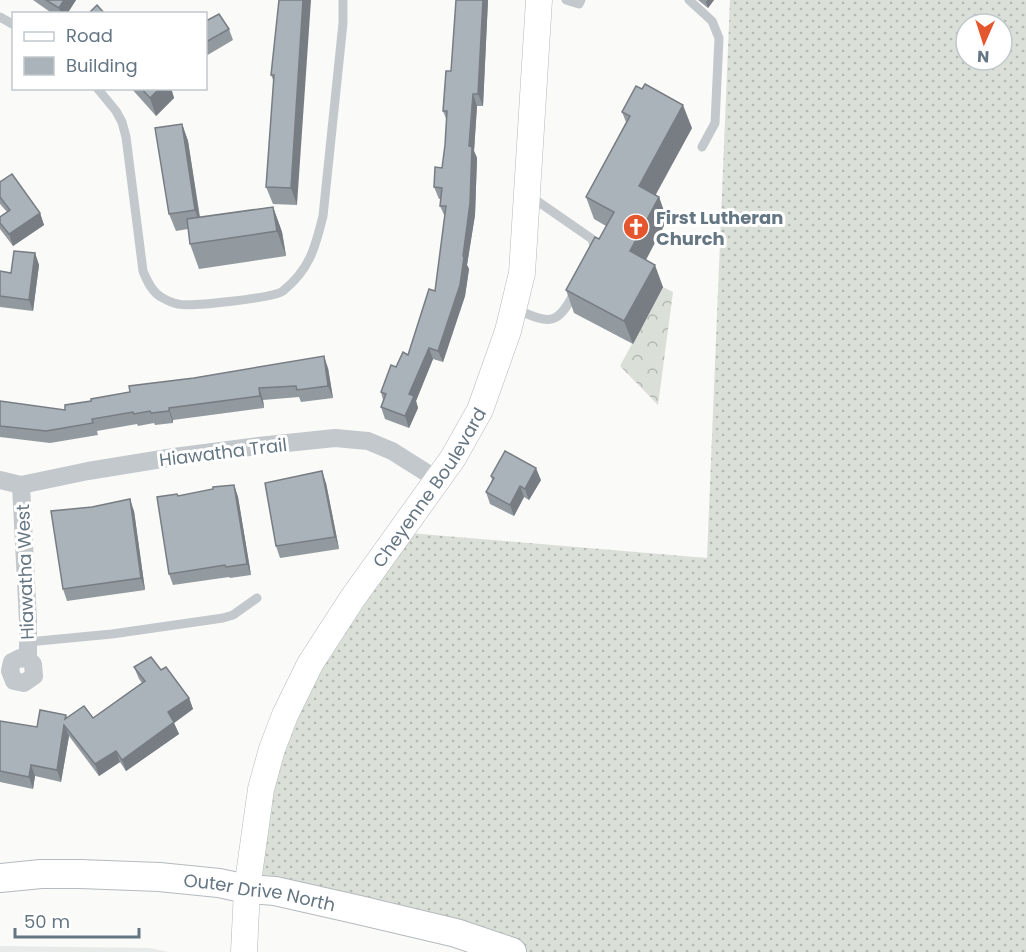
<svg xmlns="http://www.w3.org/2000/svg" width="1026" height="952" font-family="Poppins,sans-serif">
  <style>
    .built { fill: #e8e9e9 }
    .grass { fill: url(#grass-dots); fill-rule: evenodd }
    .park { fill: url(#park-crowns) }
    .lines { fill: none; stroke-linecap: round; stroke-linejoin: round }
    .secondary-casing { stroke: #b3babf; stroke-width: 27 }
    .primary-casing { stroke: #b5babe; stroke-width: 30 }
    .lane { stroke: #c3c8cc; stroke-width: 9 }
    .street { stroke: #c3c8cc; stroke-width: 18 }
    .secondary { stroke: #fff; stroke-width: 26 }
    .primary { stroke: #fff; stroke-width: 28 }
    .wall { fill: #929a9f }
    .shaded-wall { fill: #777d82 }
    .building { fill: #aab3b9; stroke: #777d82; stroke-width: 1.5 }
    .labels { text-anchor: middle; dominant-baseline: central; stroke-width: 6; stroke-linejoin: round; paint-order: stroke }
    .poi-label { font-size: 18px; font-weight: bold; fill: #657683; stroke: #fff; text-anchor: start }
    .street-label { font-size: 18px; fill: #657683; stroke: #fff }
  </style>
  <defs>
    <pattern id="grass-dots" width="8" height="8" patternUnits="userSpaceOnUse" patternTransform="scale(1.5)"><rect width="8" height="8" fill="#dadfd7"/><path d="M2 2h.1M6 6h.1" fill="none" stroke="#b4b9b4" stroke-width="1.8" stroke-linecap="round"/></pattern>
    <pattern id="park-crowns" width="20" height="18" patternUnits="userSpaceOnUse" patternTransform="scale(1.5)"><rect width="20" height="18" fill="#dadfd7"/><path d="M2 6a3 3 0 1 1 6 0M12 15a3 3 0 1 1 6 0" fill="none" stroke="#b4b9b4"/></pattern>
  </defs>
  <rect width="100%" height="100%" fill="#fafaf8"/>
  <polygon class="built" points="0,946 149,948 169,952 0,952"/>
  <path class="grass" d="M730,0H1026V952H527L374,907L254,884L269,793L289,729L321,660L410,533L707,558ZM966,24H1002V60H966Z"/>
  <polygon class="park" points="663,287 673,292 658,405 620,366"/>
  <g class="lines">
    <g class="secondary-casing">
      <g id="secondary">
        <path id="s1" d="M244,952L247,889L261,789L272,749L285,715L310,664L352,599L453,458L480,410L508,331L522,273L539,0"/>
      </g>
    </g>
    <g class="primary-casing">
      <g id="primary">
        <path id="s2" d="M0,878L41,874H80L159,877L219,883L247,889L275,891L359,910L456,933L512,952"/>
      </g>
    </g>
    <g class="lane">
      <polyline points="566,0 579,4 581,0"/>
      <polyline points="689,0 712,21 719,38 715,123 702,147"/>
      <polyline points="0,17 14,25"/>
      <path d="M97,88L116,111L122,122L126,137L143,271C147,281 152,292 161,297C166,300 173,303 178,304C190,307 274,298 283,291C310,269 315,248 323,216L343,23V0"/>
      <polyline points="530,196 592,239 594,245 593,251"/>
      <path d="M515,309C549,323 557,328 575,291"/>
      <polyline points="28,642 112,634 223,618 233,615 257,598"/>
    </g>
    <g class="street">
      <polyline points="0,480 21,485 88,471 174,457 258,446 335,438 368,441 392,451 438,480"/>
      <polyline points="21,485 28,621 28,659"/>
      <polygon points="20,658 28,659 33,664 34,676 24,683 14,681 10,671 12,662"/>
    </g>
    <use href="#secondary" class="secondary"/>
    <use href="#primary" class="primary"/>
  </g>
  <g class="wall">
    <polygon points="33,0 76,0 67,14 53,14"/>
    <polygon points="456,0 488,0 483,106 477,106 474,151 477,158 475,215 467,265 469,269 465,296 443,362 433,359 416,401 418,408 409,428 385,419 381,407 383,400 381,392 396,367 408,355 435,291 445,217 440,206 441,199 439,199 434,187 442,168 445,145 447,121 443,111 451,71"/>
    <polygon points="698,0 714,0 708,8"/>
    <polygon points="206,21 229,29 233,40 206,56"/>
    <polygon points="277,21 297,205 273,204 266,187 274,82 271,75"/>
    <polygon points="131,88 171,88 174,98 156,116"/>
    <polygon points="622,112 692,128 655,195 659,197 667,220 646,260 663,287 633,344 574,313 566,290 599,239 606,226 594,219 586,197 626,122"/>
    <polygon points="182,124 188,141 200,217 273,207 282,232 286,256 199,269 190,244 188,229 176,231 169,214"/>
    <polygon points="0,182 40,213 44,225 13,246 0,229 0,217 7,212 0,204"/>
    <polygon points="35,253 39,265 33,311 0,307 0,271 11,273"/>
    <polygon points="328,368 333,398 301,402 299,397 263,400 264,408 173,420 173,423 155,425 154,423 138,426 137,424 97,431 98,435 50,443 0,437 0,401 65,410"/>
    <polygon points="491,476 541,480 529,500 524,497 514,516 490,504 486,492 492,480"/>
    <polygon points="326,483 339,549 280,558 276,546"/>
    <polygon points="234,485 238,497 251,575 230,578 229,577 173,585 169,574"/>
    <polygon points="134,511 145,590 67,601 63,589"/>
    <polygon points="134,667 161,670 189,698 193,709 174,723 179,734 126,771 120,762 99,776 69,736 61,782 35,776 33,789 0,782 0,721 37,727 66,715 67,718 93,718 142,683 139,679"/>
  </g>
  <g class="shaded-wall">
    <polygon points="64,0 76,0 67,14 61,14 59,8"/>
    <polygon points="303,0 311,0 297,205 291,188"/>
    <polygon points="483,0 488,0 483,106 478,94"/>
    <polygon points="707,0 714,0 708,8 706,2"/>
    <polygon points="160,88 171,88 174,98 156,116 150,98"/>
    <polygon points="473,94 477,106 474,151 477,158 475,215 467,265 469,269 465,296 443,362 438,351 463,256"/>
    <polygon points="683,105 692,128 648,209 639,186"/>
    <polygon points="182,124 188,141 201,227 195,210"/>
    <polygon points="659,197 667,220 638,274 630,251"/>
    <polygon points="273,207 282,232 286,256 277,231"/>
    <polygon points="40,213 44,225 13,246 9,234"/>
    <polygon points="35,253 39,265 33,311 29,300"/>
    <polygon points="655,265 663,287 633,344 624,321"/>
    <polygon points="429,348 433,359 416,401 418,408 409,428 405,416 409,394"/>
    <polygon points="324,356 328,368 333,398 328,386"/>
    <polygon points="259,388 263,400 264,408 260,396"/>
    <polygon points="169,408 173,420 173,423 169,411"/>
    <polygon points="536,468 541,480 529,500 525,489"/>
    <polygon points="322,471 326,483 339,549 335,537"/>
    <polygon points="234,485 238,497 251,575 247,564"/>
    <polygon points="520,486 524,497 514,516 510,505"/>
    <polygon points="130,499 134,511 145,590 141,578"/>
    <polygon points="189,698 193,709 174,723 179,734 126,771 122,760 168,712"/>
    <polygon points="64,725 69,736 61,782 57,770"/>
    <polygon points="116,751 120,762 99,776 95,764"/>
    <polygon points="31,765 35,776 33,789 29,777"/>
  </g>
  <g class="building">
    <polygon points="46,0 64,0 59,8"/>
    <polygon points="279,0 303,0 291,188 266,187 274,75 271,75"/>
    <polygon points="456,0 483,0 478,94 473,94 469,146 472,147 470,203 463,256 464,257 460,285 438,351 429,348 409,394 414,396 405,416 381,407 386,394 381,392 391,365 396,367 403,352 408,355 429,289 435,291 446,206 440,206 442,188 434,187 435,167 442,168 445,145 447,111 443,111 446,71 451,71"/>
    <polygon points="97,5 105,14 88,14"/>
    <polygon points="219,14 229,29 206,42 206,21"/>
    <polygon points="645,84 683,105 639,186 659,197 630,251 655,265 624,321 566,290 595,237 599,239 614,212 586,197 630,116 622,112 636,86 642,89"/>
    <polygon points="141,88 160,88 150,98"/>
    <polygon points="182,124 195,210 169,214 155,128"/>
    <polygon points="12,174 40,213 9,234 0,223 0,217 10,210 0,197 0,182"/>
    <polygon points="273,207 277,231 190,244 187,219"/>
    <polygon points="14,251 35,253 29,300 0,296 0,271 11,273"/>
    <polygon points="324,356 328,386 297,390 296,386 259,388 260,396 169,408 169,411 151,413 150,411 134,414 133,412 92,419 93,423 46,431 0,426 0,401 65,410 65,405 91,401 91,399 130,392 129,386 194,378"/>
    <polygon points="505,451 536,468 525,489 520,486 510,505 486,492 494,478 491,476"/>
    <polygon points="322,471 335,537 276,546 265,483"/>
    <polygon points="234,485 247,564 226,567 225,565 169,574 157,497 177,494 178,496 213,489 213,487"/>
    <polygon points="130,499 141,578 63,589 51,511 92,507"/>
    <polygon points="151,657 161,670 166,667 189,698 168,712 174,722 122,760 116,751 95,764 64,725 57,770 31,765 29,777 0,771 0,721 37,727 40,710 66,715 65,719 84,706 93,718 145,681 134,667"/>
  </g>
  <defs>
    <g id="church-disc" transform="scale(1.35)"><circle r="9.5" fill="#e4572e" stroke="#fff"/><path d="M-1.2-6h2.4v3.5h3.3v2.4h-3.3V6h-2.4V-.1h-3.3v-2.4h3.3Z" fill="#fff"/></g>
  </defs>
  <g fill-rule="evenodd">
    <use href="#church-disc" x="636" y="227"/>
  </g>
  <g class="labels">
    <g class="poi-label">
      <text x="656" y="217">First Lutheran<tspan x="656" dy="21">Church</tspan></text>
    </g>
    <g class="street-label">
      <text transform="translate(223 452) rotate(-7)">Hiawatha Trail</text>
      <text stroke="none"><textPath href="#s1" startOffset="512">Cheyenne Boulevard</textPath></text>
      <text transform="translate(25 572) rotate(-92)">Hiawatha West</text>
      <text stroke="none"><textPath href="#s2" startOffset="261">Outer Drive North</textPath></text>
    </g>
  </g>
  <rect x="12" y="12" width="195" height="78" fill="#ffffff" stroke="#c1c8cd" stroke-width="1.5"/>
  <rect x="24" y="32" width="30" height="9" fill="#ffffff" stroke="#c1c8cd" stroke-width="1.5"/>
  <text x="66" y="42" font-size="18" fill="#657683">Road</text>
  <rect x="24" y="57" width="30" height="18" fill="#aab3b9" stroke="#c1c8cd" stroke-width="1.5"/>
  <text x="66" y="72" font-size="18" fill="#657683">Building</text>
  <g transform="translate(984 42) rotate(183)"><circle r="28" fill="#ffffff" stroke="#c1c8cd" stroke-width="1.5"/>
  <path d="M0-4.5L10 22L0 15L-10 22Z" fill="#e4572e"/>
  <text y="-9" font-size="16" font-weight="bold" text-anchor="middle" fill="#657683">N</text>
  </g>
  <path d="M15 928v9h124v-9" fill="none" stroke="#657683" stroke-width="3"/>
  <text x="24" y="928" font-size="18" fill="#657683" stroke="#ffffff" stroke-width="4.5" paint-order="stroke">50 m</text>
</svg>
